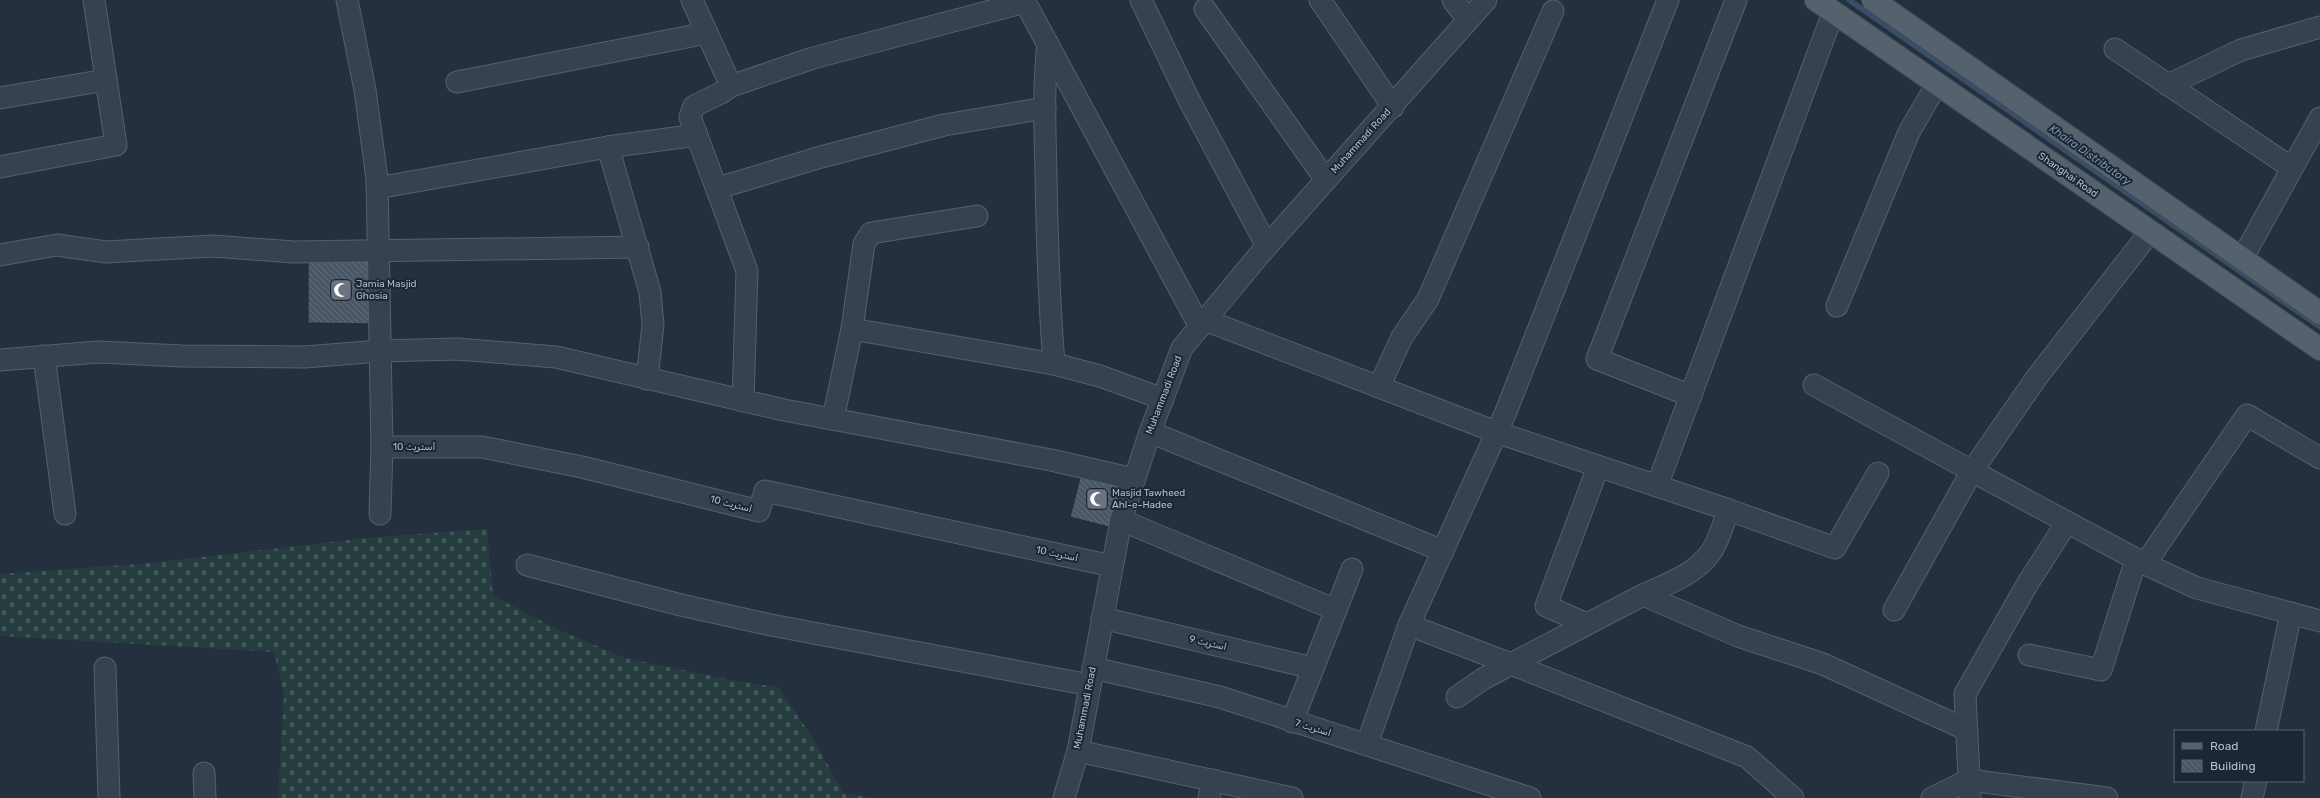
<svg xmlns="http://www.w3.org/2000/svg" width="2320" height="798" font-family="Rubik,'Noto Naskh Arabic',sans-serif">
  <style>
    .cemetery { fill: url(#cemetery-stones) }
    .lines { fill: none; stroke-linecap: round; stroke-linejoin: round }
    .stream { stroke: #394e67; stroke-width: 5.5 }
    .building { fill: url(#building-back-hatch); stroke: #1f2935 }
    .minor-casing { stroke: #56606c; stroke-width: 23 }
    .primary-casing { stroke: #414b57; stroke-width: 24 }
    .minor { stroke: #38424e; stroke-width: 21 }
    .primary { stroke: #56616e; stroke-width: 22 }
    .labels { text-anchor: middle; dominant-baseline: central; stroke-width: 4; stroke-linejoin: round; paint-order: stroke }
    .street-label { font-size: 10px; fill: #b4bdc9; stroke: #1d2733 }
    .poi-label { font-size: 10px; fill: #b4bdc9; stroke: #1d2733; text-anchor: start }
    .water-label { font-size: 11px; font-style: italic; fill: #7c94b1; stroke: #1d2733 }
  </style>
  <defs>
    <pattern id="cemetery-stones" width="16" height="16" patternUnits="userSpaceOnUse"><rect width="16" height="16" fill="#263d3f"/><path d="M2 7V4a2 2 0 0 1 4 0v3zM10 15v-3a2 2 0 0 1 4 0v3z" fill="#435759"/></pattern>
    <pattern id="building-back-hatch" width="6" height="6" patternUnits="userSpaceOnUse"><rect width="6" height="6" fill="#4a5767"/><path d="M-1 5l2 2M0 0l6 6M5-1l2 2" fill="none" stroke="#626d7b"/></pattern>
  </defs>
  <rect width="100%" height="100%" fill="#24303e"/>
  <polygon class="cemetery" points="487,529 493,596 559,630 625,658 736,681 778,687 816,743 843,793 872,798 278,798 284,694 274,652 0,636 0,574 151,563 376,537"/>
  <g class="lines">
    <polyline class="stream" points="1849,0 2320,327"/>
  </g>
  <g class="building">
    <polygon points="308,256 374,257 374,324 308,323"/>
    <polygon points="1082,470 1124,481 1113,528 1070,517"/>
  </g>
  <g class="lines">
    <g class="minor-casing">
      <g id="minor">
        <polyline points="347,0 365,90 377,179 382,447 380,514"/>
        <polyline points="692,0 731,86 721,93 694,106 690,117 747,271 743,401"/>
        <polyline points="1024,0 1200,327"/>
        <polyline points="1141,0 1189,100 1267,246"/>
        <polyline points="1320,0 1393,107"/>
        <polyline points="1453,0 1468,20"/>
        <polyline points="1205,9 1326,180"/>
        <path d="M1048,44C1043,87 1045,130 1046,174C1047,238 1049,301 1054,364"/>
        <polyline points="2115,49 2292,168"/>
        <polyline points="457,82 707,33"/>
        <polyline points="2168,85 2241,50 2320,27"/>
        <polyline points="731,86 813,58 1025,2"/>
        <polyline points="0,98 106,80"/>
        <polyline points="608,147 650,292 653,325 647,379"/>
        <polyline points="0,167 116,145 94,0"/>
        <polyline points="377,188 608,147 697,135"/>
        <polyline points="718,188 821,157 944,125 1045,108"/>
        <polyline points="0,255 57,245 106,252 213,246 294,252 638,247"/>
        <polyline points="2242,259 2320,118"/>
        <polyline points="1837,306 1909,132 1937,84"/>
        <path d="M1205,320L1496,432L1729,510C1723,523 1719,541 1711,552C1695,575 1667,584 1643,595"/>
        <polyline points="852,329 1054,364 1100,376 1163,399"/>
        <polyline points="44,356 65,514"/>
        <polyline points="0,360 98,352 182,356 305,357 380,351 457,349 556,357 784,410 1051,460 1134,479"/>
        <polyline points="1814,385 1972,471 1894,610"/>
        <polyline points="1379,387 1402,337 1428,299 1553,11"/>
        <polyline points="1691,396 1597,359 1736,0"/>
        <polyline points="833,419 852,329 864,244 871,233 977,216"/>
        <polyline points="1150,432 1443,551"/>
        <polyline points="382,447 482,447 582,467 759,511 765,491 1112,566"/>
        <polyline points="2320,458 2247,415 2145,564 2197,588 2320,621"/>
        <polyline points="1657,486 1833,13"/>
        <polyline points="1729,510 1835,548 1878,473"/>
        <polyline points="1121,520 1336,610"/>
        <polyline points="2145,564 1972,471 2037,377 2150,232"/>
        <polyline points="527,565 681,605 771,625 1090,685"/>
        <polyline points="1102,618 1313,668"/>
        <polyline points="1587,624 1546,606 1598,467"/>
        <polyline points="1409,625 1511,664 1643,595 1738,636 1823,664 1967,730"/>
        <polyline points="2029,655 2101,670 2136,560"/>
        <polyline points="105,668 109,798"/>
        <polyline points="1093,668 1220,697 1530,798"/>
        <polyline points="1457,697 1483,679 1511,664 1747,757 1793,798"/>
        <polyline points="1292,722 1352,569"/>
        <polyline points="2266,731 2291,613"/>
        <polyline points="1367,744 1409,625 1505,414 1668,0"/>
        <polyline points="1078,751 1292,798"/>
        <polyline points="204,773 205,798"/>
        <polyline points="1064,798 1078,751 1121,520 1150,432 1182,348 1260,254 1486,0"/>
        <polyline points="1209,798 1213,780"/>
        <polyline points="1932,798 1969,780 2107,798"/>
        <polyline points="1970,798 1965,694 2028,583 2067,522"/>
        <polyline points="2252,798 2256,781"/>
      </g>
    </g>
    <g class="primary-casing">
      <g id="primary">
        <polyline points="1816,0 2320,349"/>
        <polyline points="1873,0 2320,313"/>
      </g>
    </g>
    <use href="#minor" class="minor"/>
    <use href="#primary" class="primary"/>
  </g>
  <defs>
    <g id="mosque-square" transform="scale(1.15)"><rect x="-9" y="-9" width="18" height="18" rx="4" fill="#6b7280" stroke="#1d2733"/><path d="M3.5-4.9A6 6 0 1 0 3.5 4.9A5 5 0 1 1 3.5-4.9Z" fill="#fff"/></g>
  </defs>
  <g fill-rule="evenodd">
    <use href="#mosque-square" x="341" y="290"/>
    <use href="#mosque-square" x="1097" y="499"/>
  </g>
  <g class="labels">
    <g class="street-label">
      <text transform="translate(1361 141) rotate(-48)">Muhammadi Road</text>
      <text transform="translate(2068 175) rotate(35)">Shanghai Road</text>
      <text transform="translate(1164 395) rotate(-69)">Muhammadi Road</text>
      <text x="414" y="447">اسٹریٹ 10</text>
      <text transform="translate(731 504) rotate(14)">اسٹریٹ 10</text>
      <text transform="translate(1057 554) rotate(12)">اسٹریٹ 10</text>
      <text transform="translate(1208 643) rotate(13)">اسٹریٹ 9</text>
      <text transform="translate(1085 708) rotate(-79)">Muhammadi Road</text>
      <text transform="translate(1313 728) rotate(17)">اسٹریٹ 7</text>
    </g>
    <g class="poi-label">
      <text x="356" y="284">Jamia Masjid<tspan x="356" dy="12">Ghosia</tspan></text>
      <text x="1112" y="493">Masjid Tawheed<tspan x="1112" dy="12">Ahl-e-Hadee</tspan></text>
    </g>
    <g class="water-label">
      <text transform="translate(2090 155) rotate(35)">Khaira Distributory</text>
    </g>
  </g>
  <rect x="2174" y="730" width="130" height="52" fill="#1d2733" stroke="#59636f"/>
  <rect x="2182" y="743" width="20" height="6" fill="#56616e" stroke="#59636f"/>
  <text x="2210" y="750" font-size="12" fill="#b4bdc9">Road</text>
  <rect x="2182" y="760" width="20" height="12" fill="url(#building-back-hatch)" stroke="#59636f"/>
  <text x="2210" y="770" font-size="12" fill="#b4bdc9">Building</text>
</svg>
